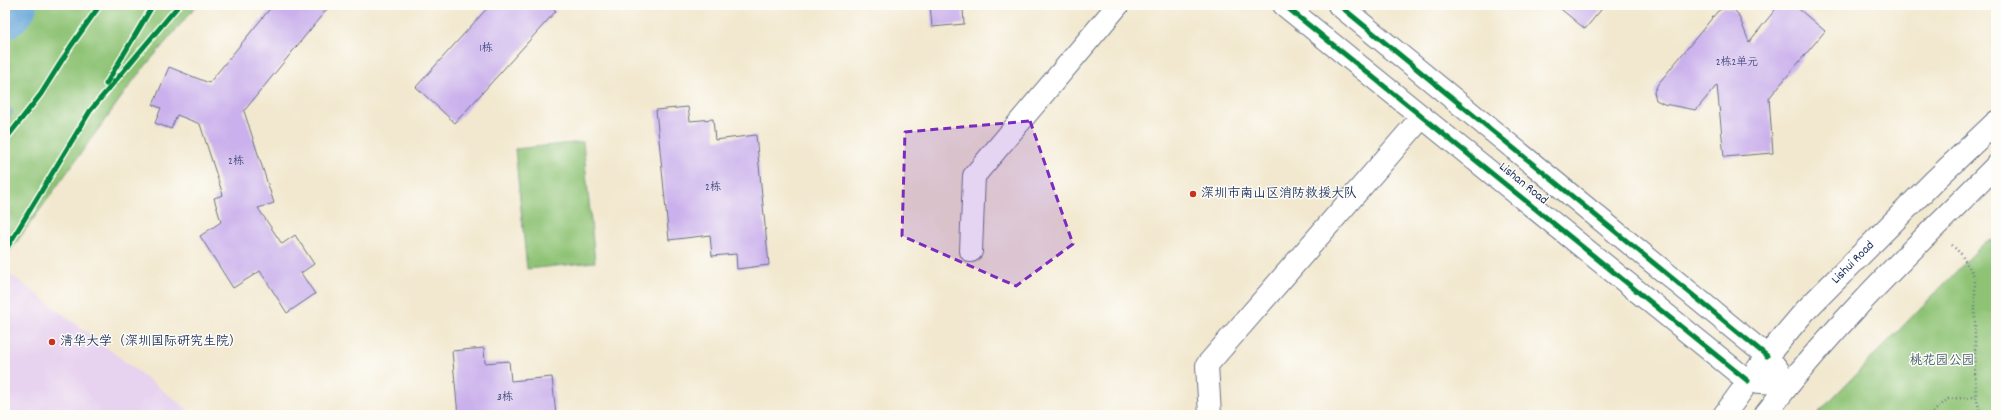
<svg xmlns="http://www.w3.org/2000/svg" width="2001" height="420" font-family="Dekko,'LXGW WenKai TC',sans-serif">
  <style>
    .built { fill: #e7d2ef }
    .green { fill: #8ec375; stroke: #54796a }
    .water { fill: #68a6da; stroke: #426a9c }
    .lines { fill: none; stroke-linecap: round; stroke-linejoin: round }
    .river { stroke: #68a6da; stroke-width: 50 }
    .building { fill: #cab0ec }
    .street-casing { stroke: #667086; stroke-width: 24 }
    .secondary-casing { stroke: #667086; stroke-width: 24 }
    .path { stroke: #667086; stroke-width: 2.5; stroke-dasharray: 1 3; stroke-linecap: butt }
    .street { stroke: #fff; stroke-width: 22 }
    .secondary { stroke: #fff; stroke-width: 22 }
    .cycleway-casing { stroke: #fdfcf7; stroke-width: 8 }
    .cycleway { stroke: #00873e; stroke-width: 5 }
    .marked { fill: #7b2cbf; fill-opacity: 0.2; stroke: #7b2cbf; stroke-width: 3; stroke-dasharray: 8 5; stroke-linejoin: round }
    .poi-dot { fill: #c8321e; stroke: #fdfcf7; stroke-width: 1.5 }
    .labels { text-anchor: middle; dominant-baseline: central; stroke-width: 3; stroke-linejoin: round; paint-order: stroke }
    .number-label { font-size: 11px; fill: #474f82 }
    .street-label { font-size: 13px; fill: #1b2f5e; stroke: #fdfcf7 }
    .poi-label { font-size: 13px; fill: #1b2f5e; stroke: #fdfcf7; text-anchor: start }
    .park-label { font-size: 13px; fill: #3e5b65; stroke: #fdfcf7 }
  </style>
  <rect width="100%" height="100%" fill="#fdfcf7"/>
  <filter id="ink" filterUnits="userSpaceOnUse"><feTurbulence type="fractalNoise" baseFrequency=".025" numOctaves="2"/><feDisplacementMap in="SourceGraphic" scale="8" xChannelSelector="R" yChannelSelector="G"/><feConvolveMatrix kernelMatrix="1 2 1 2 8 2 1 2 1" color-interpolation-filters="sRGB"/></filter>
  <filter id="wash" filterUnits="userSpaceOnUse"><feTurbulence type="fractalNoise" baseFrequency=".012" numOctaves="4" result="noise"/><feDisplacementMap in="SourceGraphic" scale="16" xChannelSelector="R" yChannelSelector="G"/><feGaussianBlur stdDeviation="0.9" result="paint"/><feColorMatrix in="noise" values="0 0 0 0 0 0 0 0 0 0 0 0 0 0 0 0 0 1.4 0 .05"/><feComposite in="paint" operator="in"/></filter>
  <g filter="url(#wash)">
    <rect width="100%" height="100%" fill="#f2e8cf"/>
    <polygon class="built" points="5,270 195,415 5,415"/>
    <g class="green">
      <polygon points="5,5 197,5 136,77 5,258"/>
      <polygon points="583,142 595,262 527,269 515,149"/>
      <polygon points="1996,239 1996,415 1816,415 1985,242"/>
    </g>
    <polygon class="water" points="5,104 13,112 5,122"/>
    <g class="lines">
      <polyline class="river" points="5,13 12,5"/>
    </g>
    <g id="blocks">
      <g class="building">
        <polygon points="273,5 339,5 327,9 244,111 274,203 258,208 282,244 295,235 314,264 301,273 315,294 287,313 260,271 233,288 200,236 221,222 214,198 223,195 200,124 177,115 171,129 155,123 161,108 153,105 169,67 209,83"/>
        <polygon points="490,5 550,5 556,11 455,123 416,87"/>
        <polygon points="930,5 986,5 987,6 963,9 964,24 932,27"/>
        <polygon points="1556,5 1605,5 1585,29"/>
        <polygon points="1779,5 1794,5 1825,31 1769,98 1773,153 1724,157 1717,85 1696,110 1664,104 1656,100 1654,92 1658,84 1717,12 1724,7 1732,8 1738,14 1749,42"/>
        <polygon points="688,107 690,121 713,119 715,140 756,135 769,265 737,269 736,254 712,256 710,235 669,240 656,110"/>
        <polygon points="484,348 485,363 509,361 511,381 552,377 556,415 458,415 452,351"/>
      </g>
    </g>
  </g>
  <g filter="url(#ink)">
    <use href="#blocks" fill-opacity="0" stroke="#667086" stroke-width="1"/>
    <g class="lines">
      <g class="street-casing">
        <g id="street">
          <polyline points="971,251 974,176 1118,5"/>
          <polyline points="1210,415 1207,365 1422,117"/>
        </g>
      </g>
      <g class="secondary-casing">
        <g id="secondary">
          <polyline points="1284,5 1748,381 1789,384"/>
          <polyline points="1339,5 1767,356 1789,384"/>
          <path id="s1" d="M1724,415L1767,356L1805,311L1934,181L1996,122"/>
          <path d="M1765,415C1833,325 1916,246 1996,166"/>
        </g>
      </g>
      <g class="path">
        <polyline points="1952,245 1961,254 1975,277 1975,374 1976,397 1981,415"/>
        <polyline points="1930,415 1948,399 1976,397"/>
      </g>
      <use href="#street" class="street"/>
      <use href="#secondary" class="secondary"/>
      <g class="cycleway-casing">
        <g id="cycleway">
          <polyline points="1284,5 1748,381"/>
          <polyline points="1339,5 1767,356"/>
          <polyline points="106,84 153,5"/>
          <polyline points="5,140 41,94 71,46 100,5"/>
          <polyline points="5,251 90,111 179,5"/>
        </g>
      </g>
      <use href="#cycleway" class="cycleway"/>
    </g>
  </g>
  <path class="marked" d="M1030,121L1073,244L1016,286L902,236L905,132Z"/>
  <g class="poi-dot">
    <circle cx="1193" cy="194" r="4"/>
    <circle cx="52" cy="342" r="4"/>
  </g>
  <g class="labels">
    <g class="number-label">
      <text x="486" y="49">1栋</text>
      <text x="1737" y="63">2栋2单元</text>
      <text x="236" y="162">2栋</text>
      <text x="713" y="188">2栋</text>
      <text x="505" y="398">3栋</text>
    </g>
    <g class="street-label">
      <text transform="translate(1523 184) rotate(39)">Lishan Road</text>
      <text stroke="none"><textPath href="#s1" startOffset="200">Lishui Road</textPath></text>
    </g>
    <g class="poi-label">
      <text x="1201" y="194">深圳市南山区消防救援大队</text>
      <text x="60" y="342">清华大学（深圳国际研究生院）</text>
    </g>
    <g class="park-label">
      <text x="1942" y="361">桃花园公园</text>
    </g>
  </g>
  <rect width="2001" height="420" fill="none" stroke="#fdfcf7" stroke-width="20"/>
</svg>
